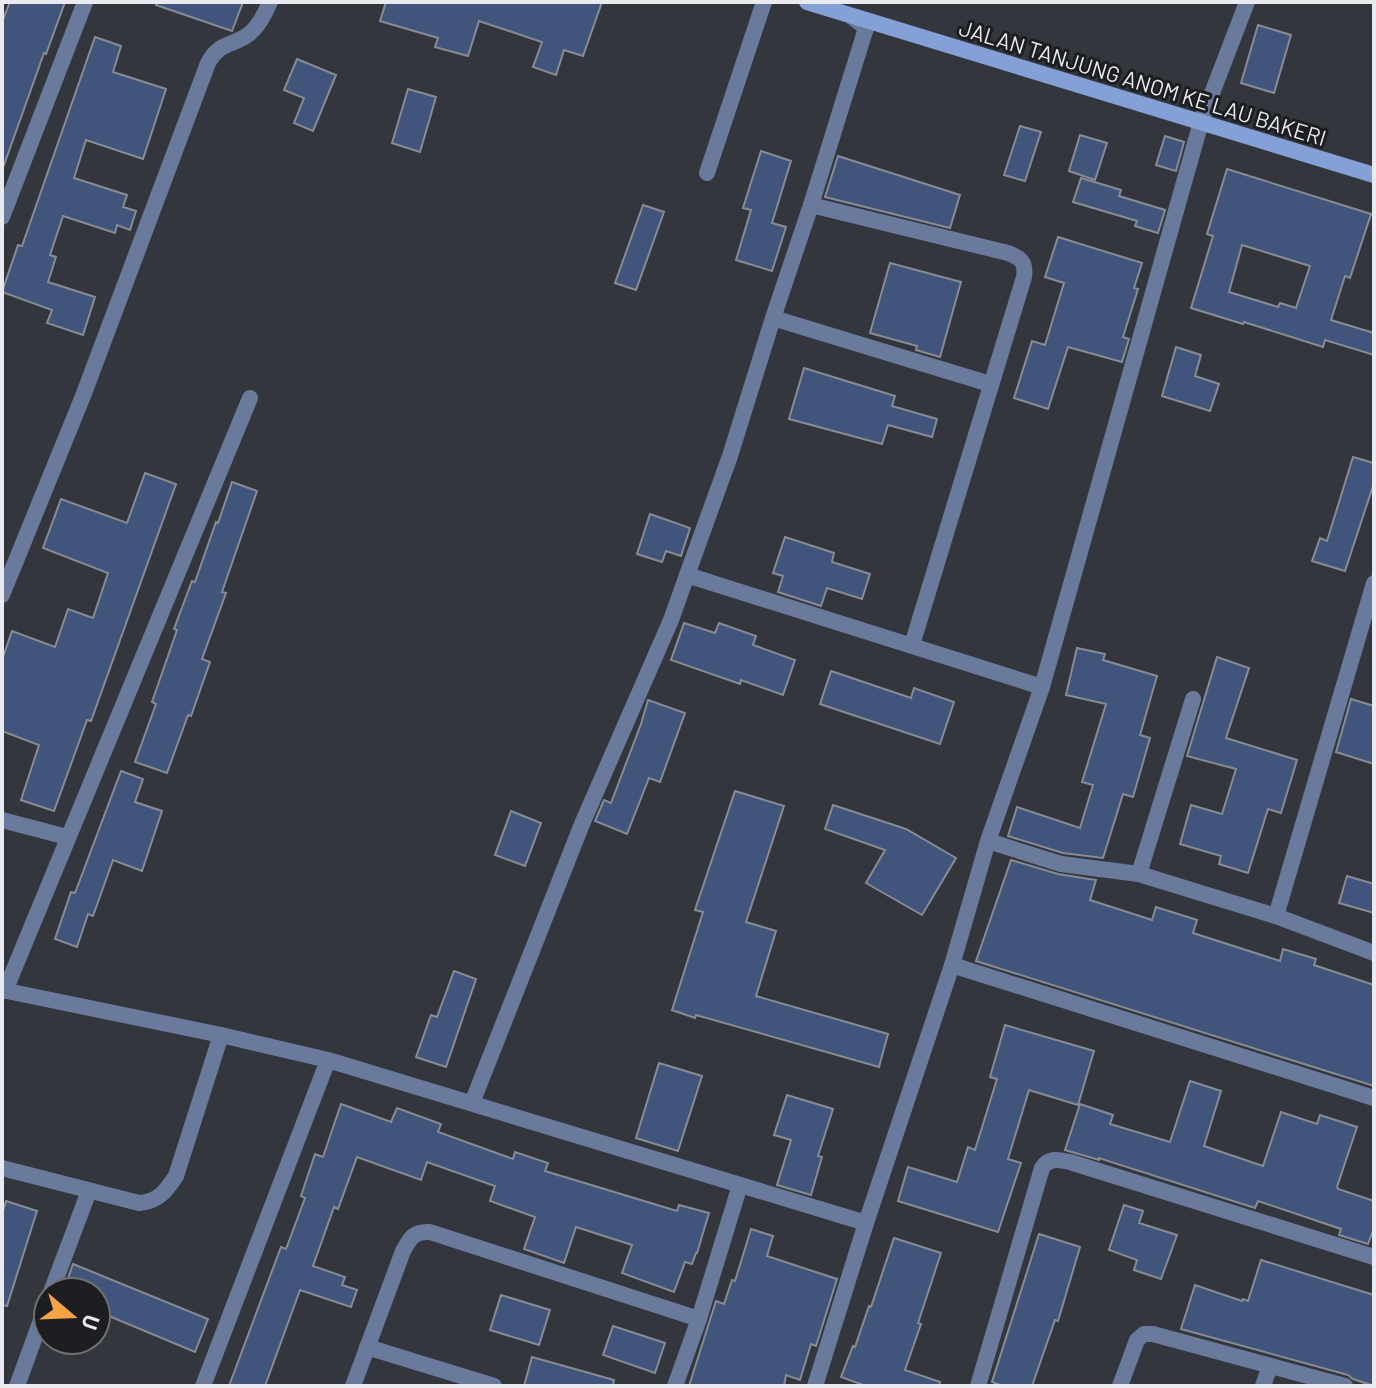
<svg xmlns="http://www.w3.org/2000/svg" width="1376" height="1388" font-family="Barlow,sans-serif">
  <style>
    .building { fill: #41547b; stroke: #878b93; stroke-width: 2; fill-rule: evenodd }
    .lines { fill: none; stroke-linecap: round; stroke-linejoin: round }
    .minor { stroke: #697a9d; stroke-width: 16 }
    .secondary { stroke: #84a0d7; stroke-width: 16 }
    .labels { text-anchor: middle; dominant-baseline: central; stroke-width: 6; stroke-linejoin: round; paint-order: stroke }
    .street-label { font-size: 22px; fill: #e9ebf0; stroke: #1c1e21 }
  </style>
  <rect width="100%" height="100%" fill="#33373d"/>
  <g class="building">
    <polygon points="10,2 65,2 46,54 44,53 4,165 2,165 2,22"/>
    <polygon points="156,2 243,2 232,31 156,5"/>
    <polygon points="386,2 602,2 583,56 564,50 556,75 533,67 542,42 479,21 468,56 435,47 438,38 380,21"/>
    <polygon points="1258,25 1291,35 1274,93 1241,83"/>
    <polygon points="95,37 121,46 113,72 166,89 143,159 86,140 74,178 127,195 123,207 136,211 130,230 117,225 115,233 63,216 50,255 56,257 48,282 95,297 83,335 47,323 52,310 2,292 18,245 22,246"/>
    <polygon points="297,59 336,75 313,131 294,123 304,98 284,90"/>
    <polygon points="408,89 436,97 420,152 392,143"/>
    <polygon points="1020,126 1041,132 1025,181 1004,175"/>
    <polygon points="1080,135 1107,143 1095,180 1069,171"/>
    <polygon points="1165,136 1184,142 1176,171 1156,165"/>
    <polygon points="761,151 791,161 772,223 786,227 772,271 736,260 751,210 743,208"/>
    <polygon points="838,156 960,195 950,228 825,197"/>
    <path d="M1227,169L1371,214L1350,278L1345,276L1331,320L1374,333V355L1325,340L1323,347L1244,322L1243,324L1191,308L1213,236L1207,234ZM1242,245L1310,266L1296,308L1280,303L1278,307L1229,292Z"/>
    <polygon points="1081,178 1121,190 1119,196 1165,210 1158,233 1135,226 1137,221 1073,202"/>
    <polygon points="643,205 664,212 636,290 615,283"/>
    <polygon points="1058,237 1142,263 1134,288 1138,289 1123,337 1129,339 1122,362 1068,347 1048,409 1014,398 1032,341 1045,345 1064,283 1045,277"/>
    <polygon points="890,263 961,282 940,357 916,350 917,346 870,333"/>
    <polygon points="1176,347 1201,355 1195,376 1219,384 1210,411 1162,396"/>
    <polygon points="804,368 895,396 892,406 937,419 932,437 888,425 882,444 789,419"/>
    <polygon points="1353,457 1374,463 1374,483 1345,571 1312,561 1320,538 1327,541"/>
    <polygon points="145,473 176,484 91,721 87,720 54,811 21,800 39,745 2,731 2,660 12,631 55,647 68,609 93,618 108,573 43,548 61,499 127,523"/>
    <polygon points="232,482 257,491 222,592 226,593 202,659 210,662 191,716 188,715 167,773 135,762 156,704 152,702 177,630 174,629 192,581 195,582 216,522 218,523"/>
    <polygon points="650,514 690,528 681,556 666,551 662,562 637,554"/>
    <polygon points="785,537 834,553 832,562 870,574 862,599 827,588 821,606 778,592 783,576 773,573"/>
    <polygon points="684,623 715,633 719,623 756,636 753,645 795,660 783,695 741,680 740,684 671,660"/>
    <polygon points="1077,648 1105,654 1103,660 1157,676 1140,735 1150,738 1133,797 1123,794 1103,858 1063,853 1008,836 1017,807 1080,828 1093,785 1082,782 1106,704 1066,695"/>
    <polygon points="1217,657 1249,668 1226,738 1297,760 1281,813 1268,809 1248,873 1219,864 1221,856 1180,844 1191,805 1222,814 1236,769 1187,756"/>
    <polygon points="831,671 911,698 914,688 954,702 940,744 820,704"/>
    <polygon points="1351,699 1374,706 1374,764 1336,752"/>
    <polygon points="648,700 685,713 660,782 649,778 627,834 595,821 604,800 611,803 641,724"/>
    <polygon points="121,771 143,779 135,802 162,811 142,871 113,860 93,916 88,914 77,947 55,939 71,892 75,893"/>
    <polygon points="735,791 784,806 746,922 776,931 756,996 888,1034 879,1067 696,1015 695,1018 672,1010 703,912 695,910"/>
    <polygon points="833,805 906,829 956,858 922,915 866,883 885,850 825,829"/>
    <polygon points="511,811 541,823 525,866 495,855"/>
    <polygon points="1011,860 1058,874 1096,880 1090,900 1152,920 1156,907 1197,920 1193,933 1280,961 1283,949 1316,959 1314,965 1374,985 1374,1086 976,961"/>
    <polygon points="1347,876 1374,884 1374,913 1339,903"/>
    <polygon points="454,971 476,979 446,1067 416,1057 431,1015 437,1017"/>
    <polygon points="1005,1025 1094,1051 1078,1105 1029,1090 1008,1159 1021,1163 998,1232 898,1201 908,1167 957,1182 968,1147 975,1150 997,1079 990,1077"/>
    <polygon points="659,1063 702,1076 678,1151 636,1138"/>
    <polygon points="1190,1081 1221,1091 1204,1146 1263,1166 1281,1112 1317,1124 1320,1115 1357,1127 1337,1187 1338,1189 1374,1201 1374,1228 1368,1244 1339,1235 1341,1229 1258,1201 1255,1208 1099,1158 1099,1160 1065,1150 1080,1104 1113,1115 1110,1124 1170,1142"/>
    <polygon points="787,1095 833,1109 818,1156 822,1157 811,1195 777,1185 791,1140 774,1135"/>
    <polygon points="341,1104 391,1122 397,1108 441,1124 438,1132 513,1159 515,1152 548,1163 545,1171 677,1211 679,1205 709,1213 697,1253 696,1253 692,1264 685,1262 674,1292 622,1273 632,1245 576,1227 564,1263 524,1249 535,1217 490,1201 495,1186 427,1162 421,1180 357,1157 338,1209 334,1207 313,1266 345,1277 342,1285 357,1290 351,1307 300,1290 265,1386 229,1386 281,1247 286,1249 305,1198 301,1196 315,1154 323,1157"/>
    <polygon points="6,1201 37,1211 7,1306 2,1305 2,1214"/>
    <polygon points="1124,1205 1143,1211 1139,1223 1177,1235 1161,1279 1134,1270 1137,1260 1109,1250"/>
    <polygon points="751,1229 773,1236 767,1256 837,1279 816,1346 811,1344 800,1380 786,1375 784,1386 689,1386 716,1301 724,1304 732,1280 735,1281"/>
    <polygon points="1039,1234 1080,1247 1058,1321 1055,1320 1032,1386 1003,1386 992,1382"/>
    <polygon points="894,1238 941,1253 918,1323 921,1324 905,1370 940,1382 940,1386 866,1386 841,1377 853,1346 855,1347 869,1306 871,1307"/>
    <polygon points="1261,1260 1374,1295 1374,1386 1353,1379 1348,1375 1181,1329 1195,1285 1242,1301 1243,1299 1248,1301"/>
    <polygon points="73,1264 208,1319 195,1352 104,1314 105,1312 96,1309 96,1292 63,1292"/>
    <polygon points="501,1295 550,1310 539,1345 490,1330"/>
    <polygon points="613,1326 665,1343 655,1373 603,1355"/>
    <polygon points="532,1357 614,1380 613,1386 524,1386"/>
  </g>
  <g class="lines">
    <g class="minor">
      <polyline points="707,173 764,2"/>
      <path d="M811,205L1008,253C1021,258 1026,262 1024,277L912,645"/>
      <polyline points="2,217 85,2"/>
      <polyline points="773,318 990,384"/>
      <polyline points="687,575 730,456 773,318 811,205 866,28 851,16"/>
      <path d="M2,595L83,396L208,63C220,41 232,47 249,34C259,26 265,14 270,2"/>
      <polyline points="2,820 67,837"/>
      <polyline points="988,841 1061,864 1139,874 1276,916 1374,953"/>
      <polyline points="1139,874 1193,699"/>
      <polyline points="1276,916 1374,583"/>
      <polyline points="952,965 1374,1098"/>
      <polyline points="2,990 221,1035 328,1060 866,1223"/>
      <polyline points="5,991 250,398"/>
      <polyline points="472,1103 582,824 671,620 687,575 1042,687"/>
      <path d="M2,1168L139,1203C158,1202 166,1191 176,1176L221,1035"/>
      <polyline points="51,1292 89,1191"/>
      <polyline points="367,1347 494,1386"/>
      <polyline points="17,1386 48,1301"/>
      <polyline points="203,1386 328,1060"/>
      <path d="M353,1386L403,1251C410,1238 414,1231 430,1232L699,1319"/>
      <polyline points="675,1386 699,1319 740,1185"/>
      <polyline points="815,1386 866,1223 952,965 988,841 1042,687 1201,122 1247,2"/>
      <path d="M978,1386L1042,1168C1049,1157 1059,1160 1070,1162L1374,1257"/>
      <polyline points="1120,1386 1137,1340 1144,1334 1153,1334 1345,1386"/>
      <polyline points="1263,1386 1270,1366"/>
    </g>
    <polyline class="secondary" points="807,2 1374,175"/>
  </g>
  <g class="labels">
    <g class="street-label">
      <text transform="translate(1143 82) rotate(17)">JALAN TANJUNG ANOM KE LAU BAKERI</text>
    </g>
  </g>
  <rect width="1376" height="1388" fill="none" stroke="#e9ebf0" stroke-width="8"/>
  <g transform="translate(72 1316) rotate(109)"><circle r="38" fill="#1c1e21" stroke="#6e7074" stroke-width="2"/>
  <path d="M0-6L14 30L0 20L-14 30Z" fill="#f5a345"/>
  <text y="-12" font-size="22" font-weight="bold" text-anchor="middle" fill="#e9ebf0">U</text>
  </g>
</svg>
